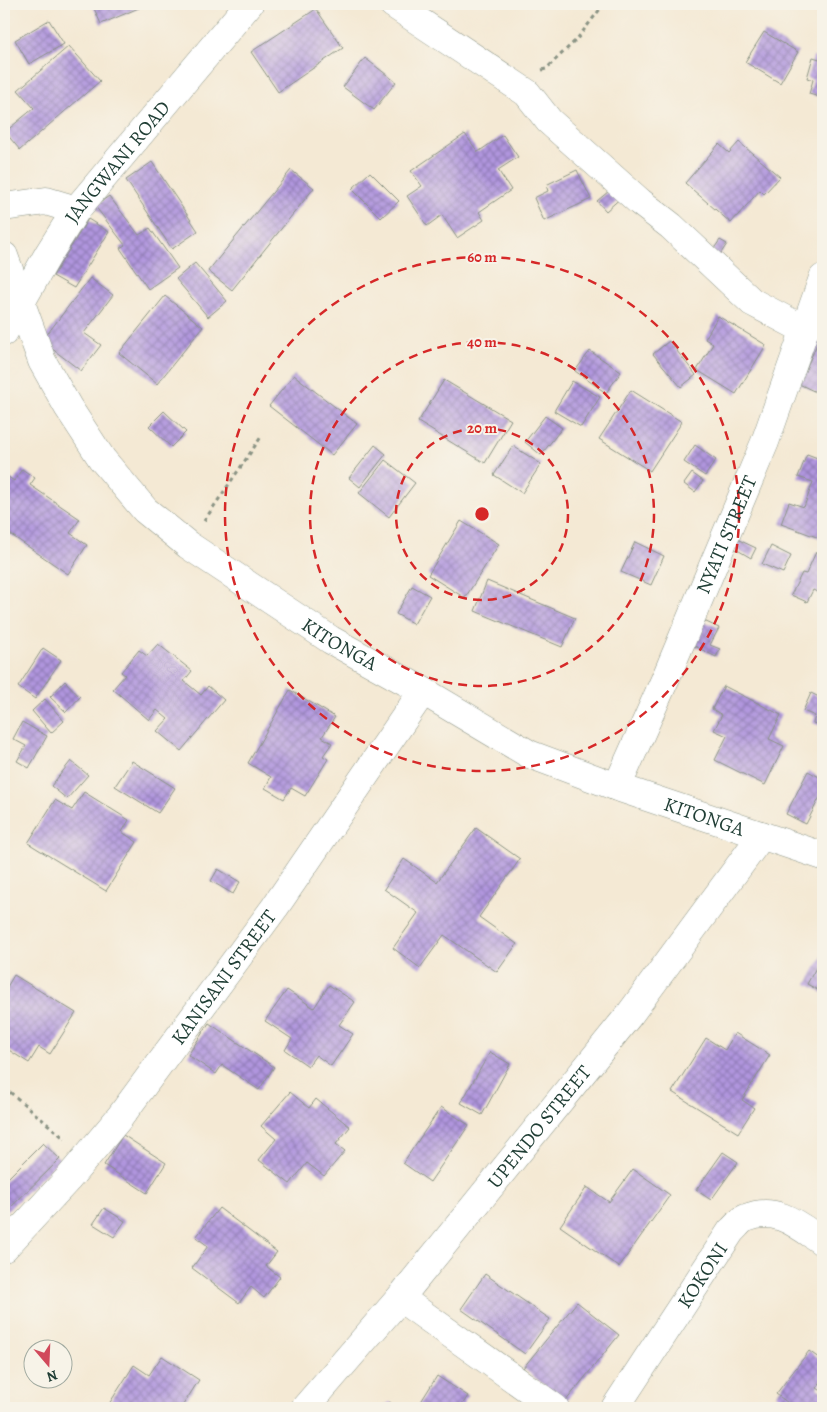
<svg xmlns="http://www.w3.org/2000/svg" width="827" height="1412" font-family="Alegreya,serif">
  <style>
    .building { fill: url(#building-cross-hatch) }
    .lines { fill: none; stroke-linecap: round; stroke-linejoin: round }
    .street-casing { stroke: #8a9384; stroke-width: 29 }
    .path { stroke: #8a9384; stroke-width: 3; stroke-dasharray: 4 4; stroke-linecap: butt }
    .street { stroke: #fff; stroke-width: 28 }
    .ring { fill: none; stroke: #d62828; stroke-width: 2.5; stroke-dasharray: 9 6 }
    .labels { text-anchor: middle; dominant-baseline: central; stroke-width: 4; stroke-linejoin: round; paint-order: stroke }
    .street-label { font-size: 20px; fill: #1f3d34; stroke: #f7f3e8 }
    .centre { fill: #d62828; stroke: #f7f3e8; stroke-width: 2.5 }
    .ring-label { font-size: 15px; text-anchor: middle; font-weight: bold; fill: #d62828; stroke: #f7f3e8; stroke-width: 4; stroke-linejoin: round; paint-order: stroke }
  </style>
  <defs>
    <pattern id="building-cross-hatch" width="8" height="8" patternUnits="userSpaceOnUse" patternTransform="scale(1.25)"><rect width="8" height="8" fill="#b095de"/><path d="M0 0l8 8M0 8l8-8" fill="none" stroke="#8f7bb5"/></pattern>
  </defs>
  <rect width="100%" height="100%" fill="#f7f3e8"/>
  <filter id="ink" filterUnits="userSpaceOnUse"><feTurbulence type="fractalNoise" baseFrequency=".02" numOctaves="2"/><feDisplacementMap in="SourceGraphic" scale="10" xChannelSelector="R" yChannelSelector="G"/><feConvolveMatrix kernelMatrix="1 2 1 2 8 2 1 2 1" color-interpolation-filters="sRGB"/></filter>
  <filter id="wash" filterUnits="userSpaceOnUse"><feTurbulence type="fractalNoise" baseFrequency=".0096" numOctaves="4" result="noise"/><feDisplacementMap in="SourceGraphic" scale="20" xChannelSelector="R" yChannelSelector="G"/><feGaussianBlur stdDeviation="1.12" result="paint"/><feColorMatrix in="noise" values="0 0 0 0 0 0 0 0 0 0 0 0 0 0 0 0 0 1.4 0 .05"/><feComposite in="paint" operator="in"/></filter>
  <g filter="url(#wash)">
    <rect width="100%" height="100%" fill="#f4e9d4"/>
    <g id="blocks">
      <g class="building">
        <polygon points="92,4 148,4 101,24"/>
        <polygon points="316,9 343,48 278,92 251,52"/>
        <polygon points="49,20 64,44 29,64 15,40"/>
        <polygon points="764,32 798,52 780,83 745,62"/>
        <polygon points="69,46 100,81 20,150 5,132 34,108 18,90"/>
        <polygon points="813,57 823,60 823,98 809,94 813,80 807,78"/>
        <polygon points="365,58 396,82 374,110 343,87"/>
        <polygon points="465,134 478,152 503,135 518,157 498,170 511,190 479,212 484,220 457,238 442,215 427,226 407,196 422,186 411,171"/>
        <polygon points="739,142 780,177 764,194 760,190 731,223 685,183 719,144 729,153"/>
        <polygon points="152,162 198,231 172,249 126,180"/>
        <polygon points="291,170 314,188 232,290 208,271"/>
        <polygon points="577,170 591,199 544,221 534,198 548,191 546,185"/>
        <polygon points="370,172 399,201 381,218 352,189"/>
        <polygon points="615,186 623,196 606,211 597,201"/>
        <polygon points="109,196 139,235 150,228 178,268 148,289 120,248 125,245 95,206"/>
        <polygon points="88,219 109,232 74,288 53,276"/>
        <polygon points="720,240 727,244 717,259 710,254"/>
        <polygon points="195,263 227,301 208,317 176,279"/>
        <polygon points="90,278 113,295 84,333 101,345 81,371 42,341"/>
        <polygon points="165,296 203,327 157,384 119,353"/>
        <polygon points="718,316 766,345 736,394 697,370 713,344 705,339"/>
        <polygon points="669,341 696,375 681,387 653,354"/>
        <polygon points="818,342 823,344 823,387 820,394 799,384"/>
        <polygon points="590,351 621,372 606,393 575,371"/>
        <polygon points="294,375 357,424 332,455 269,406"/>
        <polygon points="444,380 511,420 485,463 418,422"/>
        <polygon points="572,381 600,397 581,427 554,411"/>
        <polygon points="631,390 682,422 650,471 599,439"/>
        <polygon points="164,411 186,432 171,447 149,426"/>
        <polygon points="545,416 562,428 541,455 525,442"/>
        <polygon points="375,445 386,454 360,487 349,478"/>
        <polygon points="695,445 716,460 705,476 684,462"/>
        <polygon points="513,446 541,464 522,493 494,475"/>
        <polygon points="807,454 823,460 823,535 822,539 781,524 789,502 804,507 813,482 798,477"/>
        <polygon points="385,460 415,483 389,517 359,493"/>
        <polygon points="22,469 35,478 30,485 80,519 70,533 87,545 68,574 4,530 4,474 14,481"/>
        <polygon points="692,473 703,481 695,492 684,484"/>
        <polygon points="461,521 499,544 465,598 428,575"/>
        <polygon points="739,540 756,548 751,558 734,548"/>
        <polygon points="635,542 664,556 651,585 621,572"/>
        <polygon points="771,546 791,556 783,573 762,564"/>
        <polygon points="816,552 823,556 823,595 813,590 807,602 791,595 802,573 806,574"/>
        <polygon points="487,581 575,618 562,647 475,611"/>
        <polygon points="412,586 430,596 414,624 396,614"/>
        <polygon points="702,620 719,628 710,645 720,649 716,657 689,643"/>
        <polygon points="158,644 192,671 184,681 201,695 208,686 224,700 181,751 157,731 168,719 157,710 149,720 113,689 125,675 121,672 139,650 147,656"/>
        <polygon points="43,648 61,660 35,699 18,687"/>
        <polygon points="65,681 80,697 66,712 50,697"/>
        <polygon points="724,686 781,715 769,739 784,746 765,785 715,760 727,736 714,730 722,715 712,709"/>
        <polygon points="290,690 335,717 322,737 332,743 323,756 328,759 305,796 291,788 284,799 265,788 271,777 248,763"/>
        <polygon points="811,693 823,699 823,727 813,723 815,716 803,711"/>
        <polygon points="45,699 64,721 51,733 32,711"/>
        <polygon points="22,722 47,736 29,768 17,761 26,746 13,739"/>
        <polygon points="71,761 88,775 67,799 51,786"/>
        <polygon points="132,761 175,788 158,813 115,786"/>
        <polygon points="808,771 823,779 823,791 806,824 786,814"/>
        <polygon points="84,792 129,820 122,832 137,842 106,891 28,843 55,800 72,810"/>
        <polygon points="476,828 520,859 479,917 517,944 497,972 444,935 420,968 393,948 418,913 384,889 404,859 437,882"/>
        <polygon points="218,869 240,882 233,894 211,881"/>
        <polygon points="823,955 823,993 807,984"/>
        <polygon points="14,975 76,1013 50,1054 39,1047 29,1063 4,1047 4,992"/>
        <polygon points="329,985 355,1002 339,1025 353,1034 331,1066 316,1055 308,1066 285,1050 292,1039 265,1021 287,990 314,1008"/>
        <polygon points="209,1023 274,1067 259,1090 222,1065 216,1074 188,1055"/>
        <polygon points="735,1033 770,1055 742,1100 754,1108 738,1133 672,1092 706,1038 725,1050"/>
        <polygon points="490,1052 510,1064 482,1115 461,1103"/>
        <polygon points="290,1092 309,1108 316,1099 350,1127 336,1144 345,1151 324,1176 307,1163 290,1184 259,1160 276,1139 261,1126"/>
        <polygon points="441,1107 469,1125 430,1182 403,1163"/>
        <polygon points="123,1135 166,1163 147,1193 104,1165"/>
        <polygon points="43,1143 60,1159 4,1214 4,1182"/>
        <polygon points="723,1152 738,1162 711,1200 696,1190"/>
        <polygon points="633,1169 670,1195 619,1267 560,1226 587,1187 609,1202"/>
        <polygon points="104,1208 125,1221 114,1237 93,1224"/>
        <polygon points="219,1208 277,1252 266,1266 280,1277 264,1298 251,1287 239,1303 192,1268 208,1246 196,1237"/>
        <polygon points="485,1274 550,1319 525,1354 461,1309"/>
        <polygon points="577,1302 619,1335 565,1402 523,1368"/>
        <polygon points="809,1351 823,1361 823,1380 817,1388 823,1392 823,1408 795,1408 776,1394"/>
        <polygon points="162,1356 199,1380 181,1408 117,1408 109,1404 134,1365 149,1375"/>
        <polygon points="437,1376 468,1396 460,1408 417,1408"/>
        <polygon points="390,1402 395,1408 382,1408"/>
      </g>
    </g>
  </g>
  <g filter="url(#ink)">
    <use href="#blocks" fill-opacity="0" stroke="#8a9384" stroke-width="1"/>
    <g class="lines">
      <g class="street-casing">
        <g id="street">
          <polyline points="393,4 527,93 549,121 640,202 671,226 752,302 805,330"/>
          <polyline points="4,207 46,201 76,210"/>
          <path id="s1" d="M4,256L42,361L68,407L102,459L145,510L188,545L331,640L423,691L529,754L617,787L823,856"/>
          <path id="s2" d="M4,332L49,253L76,210L249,4"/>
          <path id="s3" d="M617,787L667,675L765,442L823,278"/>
          <path id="s4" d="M4,1248L68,1179L120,1117L275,907L423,691"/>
          <polyline points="400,1298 555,1408"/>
          <path id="s5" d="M305,1408L400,1298L630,1014L762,835"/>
          <path id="s6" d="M615,1408L731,1231C736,1227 740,1220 746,1218C777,1205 799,1226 823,1242"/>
        </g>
      </g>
      <g class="path">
        <polyline points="542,70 546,69 577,39 604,4"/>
        <polyline points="204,521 261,437"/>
        <polyline points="4,1087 65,1139"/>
      </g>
      <use href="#street" class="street"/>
    </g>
  </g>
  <g class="ring">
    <circle cx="482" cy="514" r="86"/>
    <circle cx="482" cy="514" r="172"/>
    <circle cx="482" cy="514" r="257"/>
  </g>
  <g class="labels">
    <g class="street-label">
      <text stroke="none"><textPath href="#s2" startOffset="205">JANGWANI ROAD</textPath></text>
      <text stroke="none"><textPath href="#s3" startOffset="275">NYATI STREET</textPath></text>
      <text stroke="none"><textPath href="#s1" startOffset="530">KITONGA</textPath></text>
      <text stroke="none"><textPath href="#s1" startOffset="935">KITONGA</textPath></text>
      <text stroke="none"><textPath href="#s4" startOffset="349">KANISANI STREET</textPath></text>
      <text stroke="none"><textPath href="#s5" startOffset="366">UPENDO STREET</textPath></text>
      <text stroke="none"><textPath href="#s6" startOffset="159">KOKONI</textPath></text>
    </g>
  </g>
  <circle cx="482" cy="514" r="8" class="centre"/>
  <g class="ring-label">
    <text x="482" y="262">60 m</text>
    <text x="482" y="347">40 m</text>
    <text x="482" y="433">20 m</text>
  </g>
  <rect width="827" height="1412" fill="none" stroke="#f7f3e8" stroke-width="20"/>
  <g transform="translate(48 1364) rotate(161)"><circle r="24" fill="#f7f3e8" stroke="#a1aaa0"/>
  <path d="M0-4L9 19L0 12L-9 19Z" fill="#d1495b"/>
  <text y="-8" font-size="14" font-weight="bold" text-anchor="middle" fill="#1f3d34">N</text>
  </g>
</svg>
